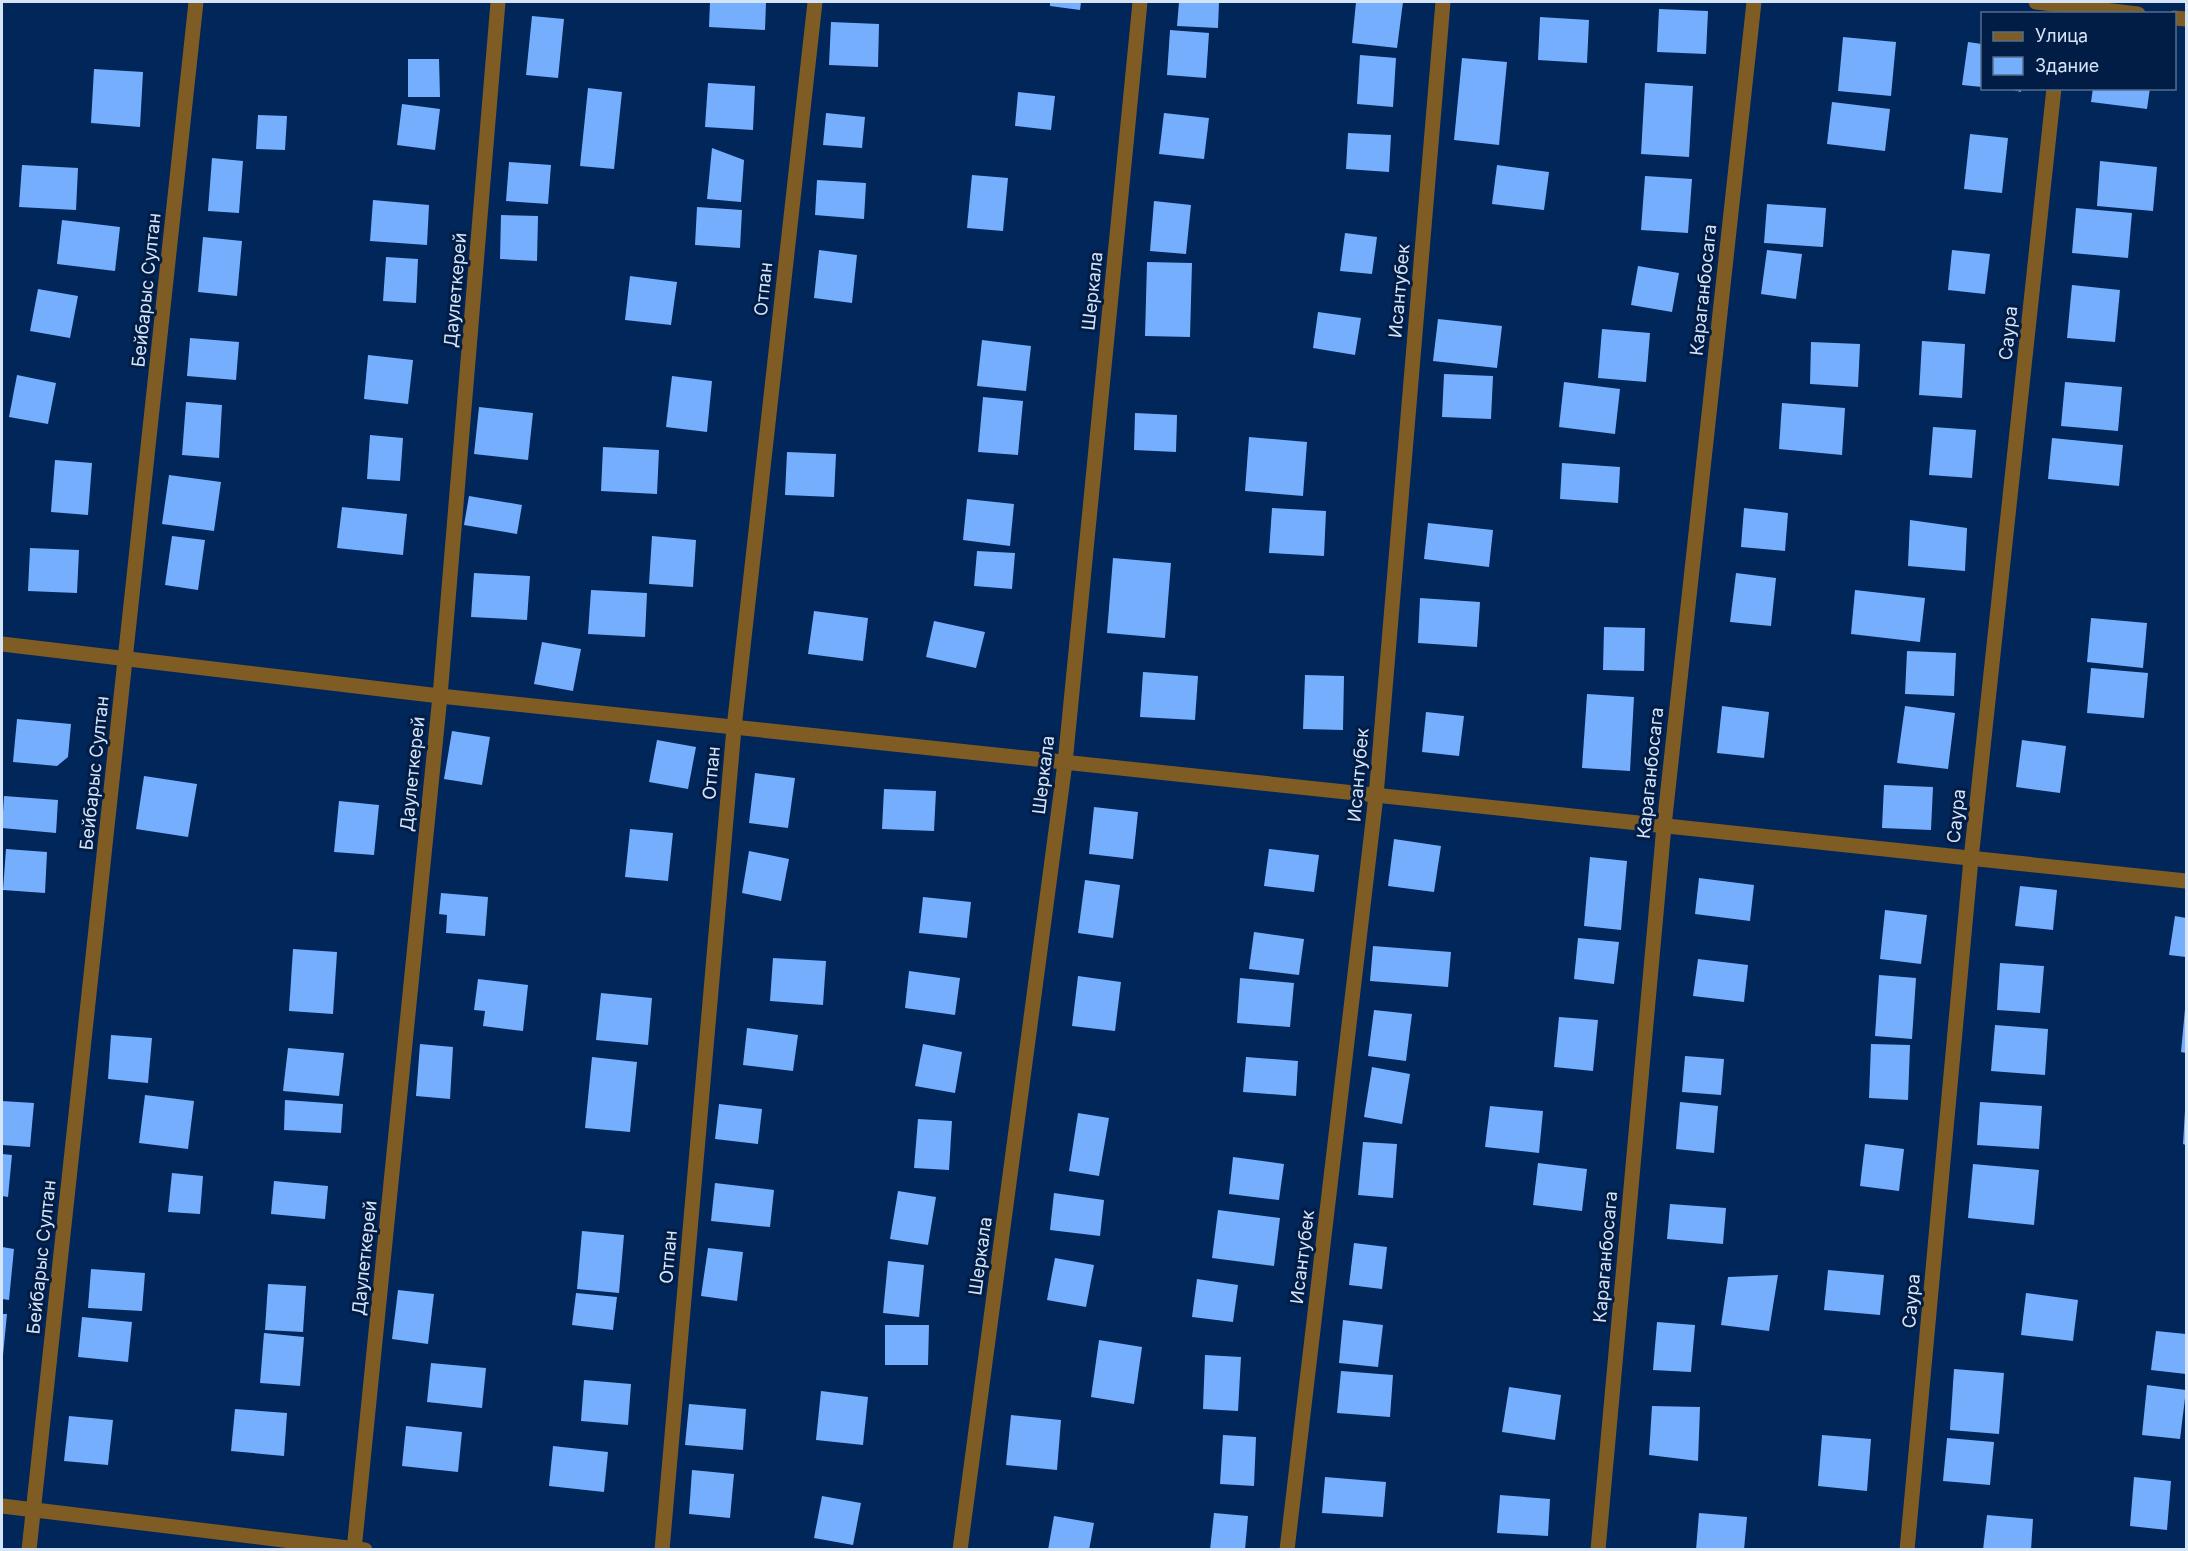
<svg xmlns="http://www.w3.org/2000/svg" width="2188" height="1551" font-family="Inter,sans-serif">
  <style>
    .building { fill: #76aefe }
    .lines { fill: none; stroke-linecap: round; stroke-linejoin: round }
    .minor { stroke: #7e5c23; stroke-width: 15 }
    .tertiary { stroke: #7e5c23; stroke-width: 15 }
    .labels { text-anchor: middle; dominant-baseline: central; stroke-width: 6; stroke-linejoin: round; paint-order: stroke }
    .street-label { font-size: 18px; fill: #d6e4f8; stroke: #011d45 }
  </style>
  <rect width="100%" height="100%" fill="#00265a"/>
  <g class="building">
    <polygon points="710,2 766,2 765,30 709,27"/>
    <polygon points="1050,2 1081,2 1080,10 1050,6"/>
    <polygon points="1179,2 1219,2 1218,28 1177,26"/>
    <polygon points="1356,2 1403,2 1397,48 1352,43"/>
    <polygon points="1659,9 1708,11 1706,54 1657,52"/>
    <polygon points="532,16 564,19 558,78 526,75"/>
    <polygon points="1540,17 1589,20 1587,63 1538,60"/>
    <polygon points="831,22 879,24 878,67 829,65"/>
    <polygon points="1170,30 1209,33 1206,78 1167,75"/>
    <polygon points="1843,37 1896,42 1891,96 1838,91"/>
    <polygon points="1968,42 1982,44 1982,87 1962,85"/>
    <polygon points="1360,55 1396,58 1393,107 1357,104"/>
    <polygon points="1462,58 1507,62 1499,145 1454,140"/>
    <polygon points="408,59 439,59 440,97 408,97"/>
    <polygon points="94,69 143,72 140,127 91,123"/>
    <polygon points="708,83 755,86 753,130 705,127"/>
    <polygon points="1645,83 1693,86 1689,157 1641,154"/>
    <polygon points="588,88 622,92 614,169 580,166"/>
    <polygon points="2006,88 2021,88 2021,92"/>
    <polygon points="2093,88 2150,88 2147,109 2091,102"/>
    <polygon points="1018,92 1055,96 1051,130 1015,126"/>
    <polygon points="1832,102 1890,109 1885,151 1827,144"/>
    <polygon points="402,104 440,109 435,150 397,145"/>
    <polygon points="826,113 865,117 862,148 823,145"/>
    <polygon points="1164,113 1209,118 1204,159 1159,154"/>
    <polygon points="258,115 287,116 285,150 256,149"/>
    <polygon points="1348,133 1391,135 1389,172 1346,169"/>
    <polygon points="1970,134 2008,138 2002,193 1964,189"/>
    <polygon points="712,148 744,160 741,202 707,199"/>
    <polygon points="212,158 243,161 239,213 208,211"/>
    <polygon points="2100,161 2157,167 2153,211 2097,206"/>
    <polygon points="509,162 551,165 548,204 506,201"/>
    <polygon points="22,165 78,168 76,210 19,207"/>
    <polygon points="1497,165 1549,172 1544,210 1492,204"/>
    <polygon points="972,175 1008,178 1003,231 967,228"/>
    <polygon points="1645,176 1692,179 1688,233 1641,230"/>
    <polygon points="817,180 866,183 864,219 815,215"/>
    <polygon points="373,200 429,205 427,245 370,241"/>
    <polygon points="1154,201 1191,205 1186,254 1150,251"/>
    <polygon points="1767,204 1826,208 1823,247 1764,243"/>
    <polygon points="697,207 742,210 740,248 695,245"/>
    <polygon points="2076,208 2132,213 2128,258 2072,253"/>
    <polygon points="501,215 538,216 537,261 500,259"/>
    <polygon points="62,220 120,227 115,271 57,264"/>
    <polygon points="1345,233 1377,237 1372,274 1340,271"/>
    <polygon points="203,237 242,241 237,296 198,292"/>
    <polygon points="819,250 857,255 852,303 814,298"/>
    <polygon points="1767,250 1802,254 1796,299 1761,294"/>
    <polygon points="1952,250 1990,254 1985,294 1948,290"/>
    <polygon points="386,257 418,259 416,303 383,301"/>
    <polygon points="1147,262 1192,263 1190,337 1145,336"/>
    <polygon points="1638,266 1679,273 1672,312 1631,305"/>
    <polygon points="630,276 677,282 671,325 625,320"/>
    <polygon points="2072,285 2120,290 2115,342 2067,338"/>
    <polygon points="38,289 78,296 70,338 30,331"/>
    <polygon points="1318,312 1361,318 1355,355 1313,348"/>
    <polygon points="1438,319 1502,326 1497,368 1433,361"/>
    <polygon points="1602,329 1650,333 1646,382 1598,378"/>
    <polygon points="190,338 239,342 236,380 187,376"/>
    <polygon points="982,340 1031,346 1026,391 977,386"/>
    <polygon points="1922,341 1965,344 1962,398 1919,395"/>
    <polygon points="1811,342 1860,344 1858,387 1810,384"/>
    <polygon points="368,355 413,360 408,404 364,399"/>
    <polygon points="1444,374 1493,376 1491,419 1442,417"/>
    <polygon points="17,375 56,383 48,424 9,417"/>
    <polygon points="672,376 712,381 707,432 666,427"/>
    <polygon points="1564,382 1620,389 1615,434 1559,427"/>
    <polygon points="2065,382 2122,387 2118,431 2061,426"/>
    <polygon points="983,397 1023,401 1018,455 978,452"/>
    <polygon points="186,402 222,405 219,458 182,455"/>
    <polygon points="1782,403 1845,408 1842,455 1779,449"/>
    <polygon points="479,407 533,413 528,460 474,454"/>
    <polygon points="1135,413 1177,415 1176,452 1134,450"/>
    <polygon points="1933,427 1976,430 1972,478 1929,475"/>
    <polygon points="370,435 403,438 400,481 367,479"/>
    <polygon points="1249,437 1307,442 1303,496 1245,491"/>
    <polygon points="2052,438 2123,445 2119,486 2048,479"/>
    <polygon points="603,447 659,450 657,494 601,491"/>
    <polygon points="787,452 836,454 834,497 785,495"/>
    <polygon points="55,460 92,463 88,515 51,512"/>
    <polygon points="1562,463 1620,467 1618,503 1560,499"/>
    <polygon points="169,475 221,482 214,531 162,524"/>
    <polygon points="469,496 522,505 517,534 464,525"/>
    <polygon points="967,499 1014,504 1010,546 963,540"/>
    <polygon points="342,507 407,514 403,555 337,548"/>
    <polygon points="1272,508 1326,511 1324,556 1269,553"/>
    <polygon points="1744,508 1788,513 1785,551 1741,547"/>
    <polygon points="1910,520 1967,528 1965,571 1908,566"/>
    <polygon points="1428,523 1493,530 1489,567 1424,559"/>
    <polygon points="172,536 205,540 198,590 165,585"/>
    <polygon points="652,536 696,540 693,587 649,584"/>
    <polygon points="30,548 79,550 77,593 28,591"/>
    <polygon points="977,551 1015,553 1012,589 974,586"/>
    <polygon points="1113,558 1171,563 1165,638 1107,633"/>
    <polygon points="474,573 530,576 527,620 471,617"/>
    <polygon points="1736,573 1776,578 1771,626 1730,622"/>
    <polygon points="591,590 647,593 645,637 588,634"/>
    <polygon points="1855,590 1925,598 1920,642 1851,634"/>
    <polygon points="1420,598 1480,602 1477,647 1418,643"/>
    <polygon points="814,611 868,618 863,661 808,654"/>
    <polygon points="2091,618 2147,623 2143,668 2087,662"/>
    <polygon points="934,621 985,632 976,668 926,657"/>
    <polygon points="1604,627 1645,628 1644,671 1603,670"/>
    <polygon points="542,642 581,649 573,691 534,684"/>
    <polygon points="1907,651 1956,653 1954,696 1905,694"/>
    <polygon points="2091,668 2148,673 2144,718 2087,713"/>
    <polygon points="1143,672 1198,676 1195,720 1140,717"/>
    <polygon points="1305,675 1344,676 1343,730 1303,729"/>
    <polygon points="1587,694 1634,697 1630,771 1582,768"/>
    <polygon points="1722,706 1769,712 1764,758 1717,753"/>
    <polygon points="1905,706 1955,713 1948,769 1897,763"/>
    <polygon points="1426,712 1464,716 1459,756 1422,752"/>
    <polygon points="17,719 71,724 68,757 57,766 13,762"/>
    <polygon points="452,731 490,737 482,785 444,779"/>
    <polygon points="657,740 696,747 688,789 649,782"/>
    <polygon points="2022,740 2066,746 2060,793 2016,787"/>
    <polygon points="755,773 795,778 788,828 749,823"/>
    <polygon points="144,776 197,784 188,837 136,829"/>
    <polygon points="1884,785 1933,787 1931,830 1882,828"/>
    <polygon points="884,789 936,791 934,831 882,829"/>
    <polygon points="4,796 58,800 56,833 2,828"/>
    <polygon points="339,801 379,805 374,855 334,852"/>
    <polygon points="1094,807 1138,812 1133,859 1089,854"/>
    <polygon points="630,829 673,833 668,881 625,877"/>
    <polygon points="1394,839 1441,846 1434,892 1388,886"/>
    <polygon points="6,849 47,852 45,893 3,890"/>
    <polygon points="1269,849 1319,855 1314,892 1264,886"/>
    <polygon points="749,851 789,859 781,901 742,893"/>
    <polygon points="1590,857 1627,861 1621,930 1584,926"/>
    <polygon points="1699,878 1754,885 1750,921 1695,914"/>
    <polygon points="1085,880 1120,885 1113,938 1078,933"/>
    <polygon points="2020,886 2057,890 2053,930 2015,926"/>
    <polygon points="441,893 488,897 485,936 446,933 447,915 439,914"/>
    <polygon points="923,897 971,902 967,938 919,933"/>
    <polygon points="1885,910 1927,915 1921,964 1880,959"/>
    <polygon points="2175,916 2186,918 2186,957 2169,955"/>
    <polygon points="1254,932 1304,939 1299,975 1249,969"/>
    <polygon points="1578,938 1619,942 1614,984 1574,979"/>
    <polygon points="1373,946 1451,952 1448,987 1370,981"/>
    <polygon points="293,949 337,952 333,1014 289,1011"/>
    <polygon points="773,958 826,961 823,1005 770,1001"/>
    <polygon points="1698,959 1748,965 1744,1002 1693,996"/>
    <polygon points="2000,963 2044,966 2040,1013 1997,1010"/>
    <polygon points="909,971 960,978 955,1015 905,1008"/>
    <polygon points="1879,975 1916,978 1912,1039 1875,1036"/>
    <polygon points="1078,976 1121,982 1115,1031 1072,1026"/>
    <polygon points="1240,978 1294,983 1290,1027 1237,1023"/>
    <polygon points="478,979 528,985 523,1031 483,1026 485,1011 474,1010"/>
    <polygon points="601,993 652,998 648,1045 596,1040"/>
    <polygon points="2185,1009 2186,1009 2186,1053 2181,1052"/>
    <polygon points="1374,1010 1412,1014 1406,1061 1368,1056"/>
    <polygon points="1559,1017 1598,1020 1593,1071 1554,1067"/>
    <polygon points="1995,1025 2048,1029 2045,1075 1991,1071"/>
    <polygon points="747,1028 798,1035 793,1071 743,1065"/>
    <polygon points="111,1035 152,1038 148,1083 108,1079"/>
    <polygon points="420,1044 453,1047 450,1099 416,1096"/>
    <polygon points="923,1044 962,1052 955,1093 915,1086"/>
    <polygon points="1871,1044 1910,1045 1908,1100 1869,1098"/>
    <polygon points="288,1048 344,1053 339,1096 283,1091"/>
    <polygon points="1685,1056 1724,1059 1721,1095 1682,1092"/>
    <polygon points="592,1057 637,1062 630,1132 585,1128"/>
    <polygon points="1246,1057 1298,1061 1296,1096 1243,1092"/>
    <polygon points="1372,1067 1410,1074 1402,1124 1364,1117"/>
    <polygon points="145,1095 194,1101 188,1149 139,1143"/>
    <polygon points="285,1100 343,1104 341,1133 284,1130"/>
    <polygon points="2,1101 34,1103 30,1147 2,1145"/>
    <polygon points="1680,1102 1718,1106 1714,1153 1676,1149"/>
    <polygon points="1980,1102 2042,1106 2039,1149 1977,1145"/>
    <polygon points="719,1104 762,1109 758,1144 715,1139"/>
    <polygon points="1490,1106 1543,1111 1539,1153 1485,1147"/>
    <polygon points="2185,1111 2186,1111 2186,1145 2183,1144"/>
    <polygon points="1078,1113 1109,1118 1099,1176 1069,1171"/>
    <polygon points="918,1119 952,1121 949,1170 914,1168"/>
    <polygon points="1363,1142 1397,1144 1393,1198 1358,1195"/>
    <polygon points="1865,1144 1904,1149 1899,1191 1860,1186"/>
    <polygon points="2,1154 12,1155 8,1197 2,1196"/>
    <polygon points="1233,1157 1284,1164 1279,1200 1229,1194"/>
    <polygon points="1538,1163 1587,1169 1582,1211 1533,1205"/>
    <polygon points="1973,1164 2039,1170 2034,1225 1968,1218"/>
    <polygon points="172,1173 203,1176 200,1214 168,1212"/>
    <polygon points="274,1181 328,1186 325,1219 271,1214"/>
    <polygon points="715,1183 774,1190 770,1227 711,1221"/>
    <polygon points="898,1191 936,1197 928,1245 890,1239"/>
    <polygon points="1054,1193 1104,1200 1100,1236 1050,1230"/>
    <polygon points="1670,1204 1726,1208 1723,1244 1667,1239"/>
    <polygon points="1218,1210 1280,1218 1274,1266 1212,1258"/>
    <polygon points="582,1231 624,1235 619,1293 577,1289"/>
    <polygon points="1354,1243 1387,1247 1382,1289 1349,1285"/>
    <polygon points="2,1247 14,1249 9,1300 2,1299"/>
    <polygon points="708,1248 743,1252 737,1301 701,1296"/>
    <polygon points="1055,1258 1094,1265 1086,1307 1047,1300"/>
    <polygon points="888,1261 924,1265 919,1317 883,1313"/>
    <polygon points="91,1269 145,1273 142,1311 88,1308"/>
    <polygon points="1828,1270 1884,1275 1880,1315 1824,1310"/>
    <polygon points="1778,1275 1769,1331 1721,1325 1728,1277"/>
    <polygon points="1197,1279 1238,1285 1233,1322 1192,1317"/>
    <polygon points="268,1284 306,1286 303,1332 265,1330"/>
    <polygon points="398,1290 434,1294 428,1344 392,1339"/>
    <polygon points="576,1293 617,1297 613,1330 572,1325"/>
    <polygon points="2026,1293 2078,1300 2073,1341 2021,1335"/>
    <polygon points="2,1314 7,1314 3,1355 2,1355"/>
    <polygon points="82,1317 132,1322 128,1362 78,1357"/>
    <polygon points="1343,1320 1383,1325 1378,1367 1339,1363"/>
    <polygon points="1657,1322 1695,1325 1691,1372 1653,1370"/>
    <polygon points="885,1325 929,1325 928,1365 885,1365"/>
    <polygon points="2156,1331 2186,1334 2186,1374 2151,1370"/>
    <polygon points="264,1333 304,1337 300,1386 260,1383"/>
    <polygon points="1099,1340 1142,1347 1134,1404 1091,1397"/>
    <polygon points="1205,1355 1241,1357 1238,1411 1203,1409"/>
    <polygon points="431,1363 486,1368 482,1408 427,1402"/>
    <polygon points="1954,1369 2004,1373 1999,1434 1950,1430"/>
    <polygon points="1341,1371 1393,1375 1390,1417 1337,1413"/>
    <polygon points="584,1380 631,1384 628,1425 581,1421"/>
    <polygon points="2147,1385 2186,1390 2180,1439 2142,1435"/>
    <polygon points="1509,1387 1561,1395 1555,1440 1502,1432"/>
    <polygon points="821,1391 868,1397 863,1445 816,1440"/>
    <polygon points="689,1404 746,1409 743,1450 685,1445"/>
    <polygon points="1652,1406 1700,1407 1698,1461 1649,1455"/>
    <polygon points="235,1409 287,1413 284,1456 231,1451"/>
    <polygon points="1011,1415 1061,1420 1057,1470 1006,1465"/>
    <polygon points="69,1416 113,1420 108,1465 64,1461"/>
    <polygon points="406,1426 462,1432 458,1472 402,1466"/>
    <polygon points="1223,1435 1256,1437 1254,1486 1220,1484"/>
    <polygon points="1822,1435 1871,1439 1867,1491 1818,1486"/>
    <polygon points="1947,1438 1994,1442 1990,1485 1943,1481"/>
    <polygon points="553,1446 608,1452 604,1492 549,1486"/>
    <polygon points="692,1470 734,1474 730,1518 689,1514"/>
    <polygon points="1325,1477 1386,1482 1383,1517 1322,1513"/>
    <polygon points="2134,1477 2171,1481 2167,1530 2130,1526"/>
    <polygon points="1500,1495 1550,1499 1548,1536 1497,1533"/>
    <polygon points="822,1496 861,1503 853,1545 814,1538"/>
    <polygon points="1214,1513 1248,1516 1245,1550 1210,1550"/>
    <polygon points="1699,1513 1747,1517 1744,1550 1696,1550"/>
    <polygon points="1987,1515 2033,1519 2031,1550 1983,1550"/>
    <polygon points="1054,1516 1094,1523 1089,1550 1048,1550"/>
  </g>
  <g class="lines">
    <g class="minor">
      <polyline points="2036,2 2138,14"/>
      <polyline points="2174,18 2186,19"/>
      <polyline points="2,644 440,696 2186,881"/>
      <polyline points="2,1506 365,1550"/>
      <polyline points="29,1550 196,2"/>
      <polyline points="354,1550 440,696 498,2"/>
      <polyline points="662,1550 734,728 815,2"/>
      <polyline points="1287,1550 1376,796 1443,2"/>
      <polyline points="1598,1550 1664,826 1754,2"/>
      <polyline points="1907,1550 1971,859 2054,88"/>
    </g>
    <polyline class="tertiary" points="960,1550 1065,763 1140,2"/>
  </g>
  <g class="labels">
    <g class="street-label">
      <text transform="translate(763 289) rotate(-84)">Отпан</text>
      <text transform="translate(146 290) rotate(-84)">Бейбарыс Султан</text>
      <text transform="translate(455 290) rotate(-85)">Даулеткерей</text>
      <text transform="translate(1703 290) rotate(-84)">Караганбосага</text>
      <text transform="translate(1092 291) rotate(-84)">Шеркала</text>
      <text transform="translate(1399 291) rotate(-85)">Исантубек</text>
      <text transform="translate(2008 333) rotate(-84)">Саура</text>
      <text transform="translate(94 773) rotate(-84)">Бейбарыс Султан</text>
      <text transform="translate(711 773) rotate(-85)">Отпан</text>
      <text transform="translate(1650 773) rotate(-84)">Караганбосага</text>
      <text transform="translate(412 774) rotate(-84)">Даулеткерей</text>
      <text transform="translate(1043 775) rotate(-83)">Шеркала</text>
      <text transform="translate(1358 775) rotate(-85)">Исантубек</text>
      <text transform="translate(1956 816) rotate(-84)">Саура</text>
      <text transform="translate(980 1256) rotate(-82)">Шеркала</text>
      <text transform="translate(41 1257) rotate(-84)">Бейбарыс Султан</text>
      <text transform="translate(668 1257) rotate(-85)">Отпан</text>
      <text transform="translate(1302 1257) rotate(-83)">Исантубек</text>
      <text transform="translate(1605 1257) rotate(-85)">Караганбосага</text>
      <text transform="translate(364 1258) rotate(-84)">Даулеткерей</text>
      <text transform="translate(1911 1301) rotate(-85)">Саура</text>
    </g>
  </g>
  <rect width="2188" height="1551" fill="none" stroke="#d6e4f8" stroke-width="6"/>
  <rect x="1981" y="12" width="195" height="78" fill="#011d45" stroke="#566d8d" stroke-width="1.5"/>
  <rect x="1993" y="32" width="30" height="9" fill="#7e5c23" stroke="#566d8d" stroke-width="1.5"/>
  <text x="2035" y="42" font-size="18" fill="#d6e4f8">Улица</text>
  <rect x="1993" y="57" width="30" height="18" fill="#76aefe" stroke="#566d8d" stroke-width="1.5"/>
  <text x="2035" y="72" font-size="18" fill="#d6e4f8">Здание</text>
</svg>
